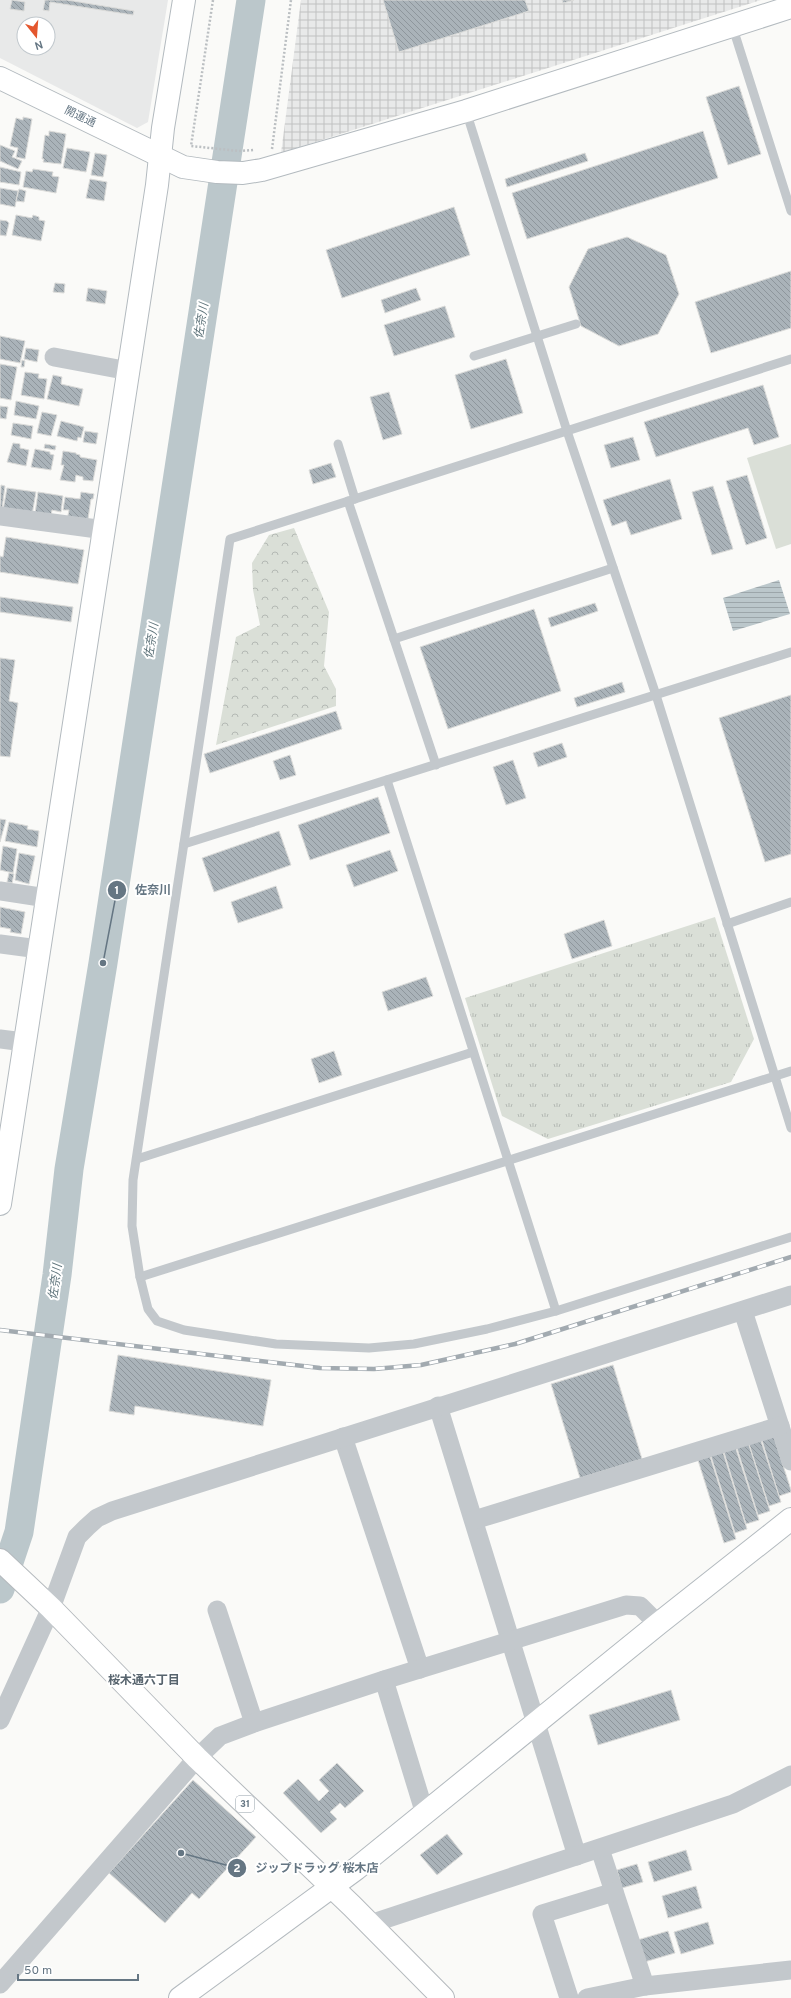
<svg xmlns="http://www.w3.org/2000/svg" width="791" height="1998" font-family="Overpass,'Noto Sans JP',sans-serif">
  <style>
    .built { fill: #e8e9e9; fill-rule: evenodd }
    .industrial { fill: url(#industrial-grid) }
    .grass { fill: url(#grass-tufts) }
    .forest { fill: url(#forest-crowns) }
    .pitch { fill: #dadfd7 }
    .water { fill: url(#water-rules) }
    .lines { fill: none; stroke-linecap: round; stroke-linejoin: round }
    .river { stroke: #bbc7cb; stroke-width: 29 }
    .building { fill: url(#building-back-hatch); stroke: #dcdcda }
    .secondary-casing { stroke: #b3babf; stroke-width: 24 }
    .primary-casing { stroke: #b5babe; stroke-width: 24 }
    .path { stroke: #bbbfc2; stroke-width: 2.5; stroke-dasharray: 2 2; stroke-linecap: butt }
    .lane { stroke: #c3c8cc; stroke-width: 9 }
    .street { stroke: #c3c8cc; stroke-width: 19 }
    .secondary { stroke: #fff; stroke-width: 22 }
    .primary { stroke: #fff; stroke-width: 22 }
    .rail-casing { stroke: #a2aab0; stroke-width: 4.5 }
    .rail { stroke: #fff; stroke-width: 3; stroke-dasharray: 9; stroke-linecap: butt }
    .labels { text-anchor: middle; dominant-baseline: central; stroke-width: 4; stroke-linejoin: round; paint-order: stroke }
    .shield { fill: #fff; stroke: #939fa8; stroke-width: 1 }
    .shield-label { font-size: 10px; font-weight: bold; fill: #657683 }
    .street-label { font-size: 11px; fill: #657683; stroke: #fff }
    .water-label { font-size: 12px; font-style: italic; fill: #60757c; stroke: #fff }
    .neighbourhood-label { font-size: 12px; font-weight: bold; fill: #57646e; stroke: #fff }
    .leader { fill: none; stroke: #657683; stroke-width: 1.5 }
    .callout-dot { fill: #657683; stroke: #fff; stroke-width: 1.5 }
    .mark-label { font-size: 12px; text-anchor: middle; font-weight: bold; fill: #fff }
    .callout-label { font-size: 12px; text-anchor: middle; font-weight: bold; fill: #657683; stroke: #fff; stroke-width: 4; stroke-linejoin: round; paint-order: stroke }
  </style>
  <defs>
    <pattern id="industrial-grid" width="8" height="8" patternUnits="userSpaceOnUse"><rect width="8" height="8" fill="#e8e9e9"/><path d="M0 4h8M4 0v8" fill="none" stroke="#c0c1c2"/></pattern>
    <pattern id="grass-tufts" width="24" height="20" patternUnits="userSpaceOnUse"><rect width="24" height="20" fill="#dadfd7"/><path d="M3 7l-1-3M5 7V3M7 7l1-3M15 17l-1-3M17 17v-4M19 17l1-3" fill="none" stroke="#b4b9b4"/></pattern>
    <pattern id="forest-crowns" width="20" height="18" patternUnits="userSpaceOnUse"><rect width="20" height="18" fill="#dadfd7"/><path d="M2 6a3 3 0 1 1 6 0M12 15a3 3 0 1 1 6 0" fill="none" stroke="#b4b9b4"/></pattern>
    <pattern id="water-rules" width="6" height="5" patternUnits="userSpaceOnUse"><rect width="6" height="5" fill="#bbc7cb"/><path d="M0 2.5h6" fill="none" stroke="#9ca6aa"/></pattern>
    <pattern id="building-back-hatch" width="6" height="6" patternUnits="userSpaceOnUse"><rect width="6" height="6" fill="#aab3b9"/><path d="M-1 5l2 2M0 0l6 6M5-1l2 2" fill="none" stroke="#8e969c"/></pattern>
  </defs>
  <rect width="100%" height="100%" fill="#fafaf8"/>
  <path class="built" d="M0,0H168L148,122L137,128L0,58ZM24,24H48V48H24Z"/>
  <polygon class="industrial" points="301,0 761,0 281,153"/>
  <polygon class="grass" points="715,917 754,1039 731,1082 548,1139 502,1116 465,998"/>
  <polygon class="forest" points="294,528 329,612 324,666 336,689 336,706 216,745 236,637 260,625 253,590 252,563 269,535"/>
  <polygon class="pitch" points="791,444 791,544 776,549 747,458"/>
  <polygon class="water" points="779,580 790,614 733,631 723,598"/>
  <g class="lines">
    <polyline class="river" points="0,1589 19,1532 57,1275 69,1169 103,963 251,0"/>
  </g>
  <g class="building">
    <polygon points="12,0 25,2 24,11 10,9"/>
    <polygon points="45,0 67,0 134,11 133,15 50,2 49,11 43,10"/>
    <polygon points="383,0 525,0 529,11 399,52"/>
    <polygon points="562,0 574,0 563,3"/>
    <polygon points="739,86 761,154 728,165 706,97"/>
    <polygon points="23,117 32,119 25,159 16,157 18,148 10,146 16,118 23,120"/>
    <polygon points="49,131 66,134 61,164 43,162 44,159 42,159 45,135 49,136"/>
    <polygon points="703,131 718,178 527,239 512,193"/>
    <polygon points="0,145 15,151 12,157 22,161 18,169 0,161"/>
    <polygon points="67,148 90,152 86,172 63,168"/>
    <polygon points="95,153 107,155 103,177 91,175"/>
    <polygon points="585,153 588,161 507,187 505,179"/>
    <polygon points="0,167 21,172 19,185 0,182"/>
    <polygon points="33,169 53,172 52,176 59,177 56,193 23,187 26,171 32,172"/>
    <polygon points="90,179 107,182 104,201 86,198"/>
    <polygon points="0,188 18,191 15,207 0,204"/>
    <polygon points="19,189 26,191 24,202 16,201"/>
    <polygon points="454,207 470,255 342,298 326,250"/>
    <polygon points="16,215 32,218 33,215 39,217 39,220 45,221 41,241 12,235"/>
    <polygon points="0,220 7,221 9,223 6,236 0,235"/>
    <polygon points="627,237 666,255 679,294 658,334 619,346 581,326 569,287 588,249"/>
    <polygon points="791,271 791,328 711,353 695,302"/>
    <polygon points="55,283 65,284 64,293 53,292"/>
    <polygon points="88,288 107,291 105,304 86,301"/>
    <polygon points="416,288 421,300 385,313 381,300"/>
    <polygon points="445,306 455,337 394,356 384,325"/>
    <polygon points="0,336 25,341 20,363 0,359"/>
    <polygon points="26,348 39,350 37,362 24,359"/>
    <polygon points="506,359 523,413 471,429 455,375"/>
    <polygon points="22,360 25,361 24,367 21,367"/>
    <polygon points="0,364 17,367 11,400 0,398"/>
    <polygon points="25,372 39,374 38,378 47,379 44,399 21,395"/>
    <polygon points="53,375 62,377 61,384 83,389 79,406 47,399"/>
    <polygon points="763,385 779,437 754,445 748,428 656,457 644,422"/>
    <polygon points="389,392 402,434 383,440 370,397"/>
    <polygon points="16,401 39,406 36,419 14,415"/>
    <polygon points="0,406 8,407 6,419 0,418"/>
    <polygon points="42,412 57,415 51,436 37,433"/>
    <polygon points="61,421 84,427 81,438 78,437 77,441 57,436"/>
    <polygon points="13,423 33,426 31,439 11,435"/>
    <polygon points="85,431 98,433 96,444 83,442"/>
    <polygon points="633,437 640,460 611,468 604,445"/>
    <polygon points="13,443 20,444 20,448 29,450 26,466 7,462"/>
    <polygon points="45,444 56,446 55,450 44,448"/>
    <polygon points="35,449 50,452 50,454 54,455 51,470 31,467"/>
    <polygon points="63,451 76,453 76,454 80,455 80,457 97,460 93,481 83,480 83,477 76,475 75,482 60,480 64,465 61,465"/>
    <polygon points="331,463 336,477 313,484 309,470"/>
    <polygon points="747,475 767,538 746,545 726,481"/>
    <polygon points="670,479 682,519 631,535 626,521 612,526 603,500"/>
    <polygon points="1,485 5,486 2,509 0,509"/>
    <polygon points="713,486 733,549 712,555 692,492"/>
    <polygon points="7,488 36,492 32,515 3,510"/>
    <polygon points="38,492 63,496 61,512 52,510 51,516 35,514"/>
    <polygon points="81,492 94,494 93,499 91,499 88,519 67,520 69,510 63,510 65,497 80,499"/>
    <polygon points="6,537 84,550 78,584 0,572 0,556 3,557"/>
    <polygon points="0,597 73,607 71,622 0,612"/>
    <polygon points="595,603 598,611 551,627 548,618"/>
    <polygon points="534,609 561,691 448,729 420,647"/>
    <polygon points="0,658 15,660 9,701 18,703 10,757 0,756"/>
    <polygon points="622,682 625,692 577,707 574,698"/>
    <polygon points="791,695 791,854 765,862 719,718"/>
    <polygon points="336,711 342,729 210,773 204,754"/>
    <polygon points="562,743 567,757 538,767 533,753"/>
    <polygon points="290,755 296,775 280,780 273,761"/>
    <polygon points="513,760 526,798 506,805 493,767"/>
    <polygon points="378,797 390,833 310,860 298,825"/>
    <polygon points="0,819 6,820 0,842"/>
    <polygon points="9,822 28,826 27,829 39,831 37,847 5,841"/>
    <polygon points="279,831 291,865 214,892 202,858"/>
    <polygon points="3,846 17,849 13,873 0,870"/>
    <polygon points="390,850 398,871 354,887 346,865"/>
    <polygon points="19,853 35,856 29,884 15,880"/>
    <polygon points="9,873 14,874 12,883 7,882"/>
    <polygon points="276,886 283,908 238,923 231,902"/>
    <polygon points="0,907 25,912 21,934 10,932 11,929 0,927"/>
    <polygon points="604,920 612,946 572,959 564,934"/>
    <polygon points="426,977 433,996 388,1011 382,992"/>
    <polygon points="334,1051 342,1075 319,1083 311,1059"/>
    <polygon points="118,1355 271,1380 263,1426 135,1406 134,1415 109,1411"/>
    <polygon points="613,1365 642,1459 580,1478 551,1384"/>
    <polygon points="773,1434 791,1490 791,1492 779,1496 761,1437"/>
    <polygon points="760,1438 781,1502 769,1506 748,1441"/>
    <polygon points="748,1442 770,1511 758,1515 736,1445"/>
    <polygon points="735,1446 759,1520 746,1524 723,1449"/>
    <polygon points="722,1449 747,1529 735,1533 710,1453"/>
    <polygon points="709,1453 736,1539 724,1543 697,1457"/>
    <polygon points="671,1690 680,1720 598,1745 589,1715"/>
    <polygon points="337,1763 364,1791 345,1808 340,1803 330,1812 337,1819 321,1833 283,1793 298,1779 319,1801 329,1791 319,1780"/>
    <polygon points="193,1780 256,1837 199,1899 192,1893 165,1923 109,1873"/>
    <polygon points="447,1834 463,1854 437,1875 420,1855"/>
    <polygon points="686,1850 692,1870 654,1882 648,1862"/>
    <polygon points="637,1864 643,1882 622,1888 617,1870"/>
    <polygon points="696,1886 702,1908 668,1918 662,1896"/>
    <polygon points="708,1922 714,1944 681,1954 674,1932"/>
    <polygon points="668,1931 675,1953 641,1963 634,1941"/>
  </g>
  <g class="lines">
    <g class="secondary-casing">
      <g id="secondary">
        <polyline points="0,78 183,167 217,172 243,173 262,170 466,111 791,7"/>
        <polyline points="0,1204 157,185 163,128 184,0"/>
        <polyline points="180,1998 356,1869 658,1624 791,1519"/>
      </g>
    </g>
    <g class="primary-casing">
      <polyline id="primary" points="0,1560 51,1608 197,1758 352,1906 443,1998"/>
    </g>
    <g class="path">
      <polyline points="213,0 191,146 239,151 255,150"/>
      <polyline points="272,149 291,0"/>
    </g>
    <g class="lane">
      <polyline points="732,25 791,211"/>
      <polyline points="466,111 567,431 656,695 791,1128"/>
      <polyline points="474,356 576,324"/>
      <polyline points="791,359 230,539 133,1180 132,1226 140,1277 148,1309 157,1321 184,1330 276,1344 369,1348 414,1344 487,1329 556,1311 791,1237"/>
      <polyline points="338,444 355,499"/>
      <polyline points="348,501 436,765"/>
      <polyline points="394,639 613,568"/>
      <polyline points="387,780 556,1311"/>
      <polyline points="184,844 791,652"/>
      <polyline points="727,924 791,902"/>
      <polyline points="137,1159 473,1052"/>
      <polyline points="140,1277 791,1071"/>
    </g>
    <g class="street">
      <polyline points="54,357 129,371"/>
      <polyline points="0,516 105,530"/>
      <polyline points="0,891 47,898"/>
      <polyline points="0,944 39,949"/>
      <polyline points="0,1039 24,1042"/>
      <polyline points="743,1311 791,1461"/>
      <polyline points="438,1406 577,1856"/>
      <polyline points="343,1437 420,1669"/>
      <polyline points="474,1520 780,1426"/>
      <polyline points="217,1610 254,1723"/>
      <polyline points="384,1680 425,1814"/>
      <polyline points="0,1720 51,1608 77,1537 87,1527 97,1518 112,1511 791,1295"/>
      <polyline points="600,1849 645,1986"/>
      <polyline points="370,1924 733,1804 791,1775"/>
      <polyline points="0,1984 197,1758 220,1736 254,1723 384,1680 626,1605 640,1606 658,1624"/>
      <polyline points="569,1998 542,1914 614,1892"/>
      <polyline points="587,1998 645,1986 791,1970"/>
    </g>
    <use href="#secondary" class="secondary"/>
    <use href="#primary" class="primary"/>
    <g class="rail-casing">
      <polyline id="rail" points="0,1330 320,1368 374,1369 421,1365 515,1344 791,1257"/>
    </g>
    <use href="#rail" class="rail"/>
  </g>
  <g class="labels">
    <rect class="shield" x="236" y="1796" width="18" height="16" rx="3"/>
    <g class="shield-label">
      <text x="245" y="1804">31</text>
    </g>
    <g class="street-label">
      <text transform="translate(80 117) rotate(26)">開運通</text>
    </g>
    <g class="water-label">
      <text transform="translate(202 321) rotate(-81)">佐奈川</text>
      <text transform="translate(152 641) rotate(-81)">佐奈川</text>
      <text transform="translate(56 1282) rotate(-82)">佐奈川</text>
    </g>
    <g class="neighbourhood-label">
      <text x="144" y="1681">桜木通六丁目</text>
    </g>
  </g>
  <path class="leader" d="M103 963L117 890M181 1853L237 1868"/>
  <g class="callout-dot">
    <circle cx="103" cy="963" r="4"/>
    <circle cx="181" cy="1853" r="4"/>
    <circle cx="117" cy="890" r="10"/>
    <circle cx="237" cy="1868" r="10"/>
  </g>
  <g class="mark-label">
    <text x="117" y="894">1</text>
    <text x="237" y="1872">2</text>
  </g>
  <g class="callout-label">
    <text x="153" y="894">佐奈川</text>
    <text x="317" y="1872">ジップドラッグ 桜木店</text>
  </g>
  <g transform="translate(36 36) rotate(163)"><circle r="19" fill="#ffffff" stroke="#c1c8cd"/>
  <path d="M0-3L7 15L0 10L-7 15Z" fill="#e4572e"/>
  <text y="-6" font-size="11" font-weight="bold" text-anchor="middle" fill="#657683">N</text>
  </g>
  <path d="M18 1974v6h120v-6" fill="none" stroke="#657683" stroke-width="2"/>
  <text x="24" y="1974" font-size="12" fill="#657683" stroke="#ffffff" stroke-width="3" paint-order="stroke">50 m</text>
</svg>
